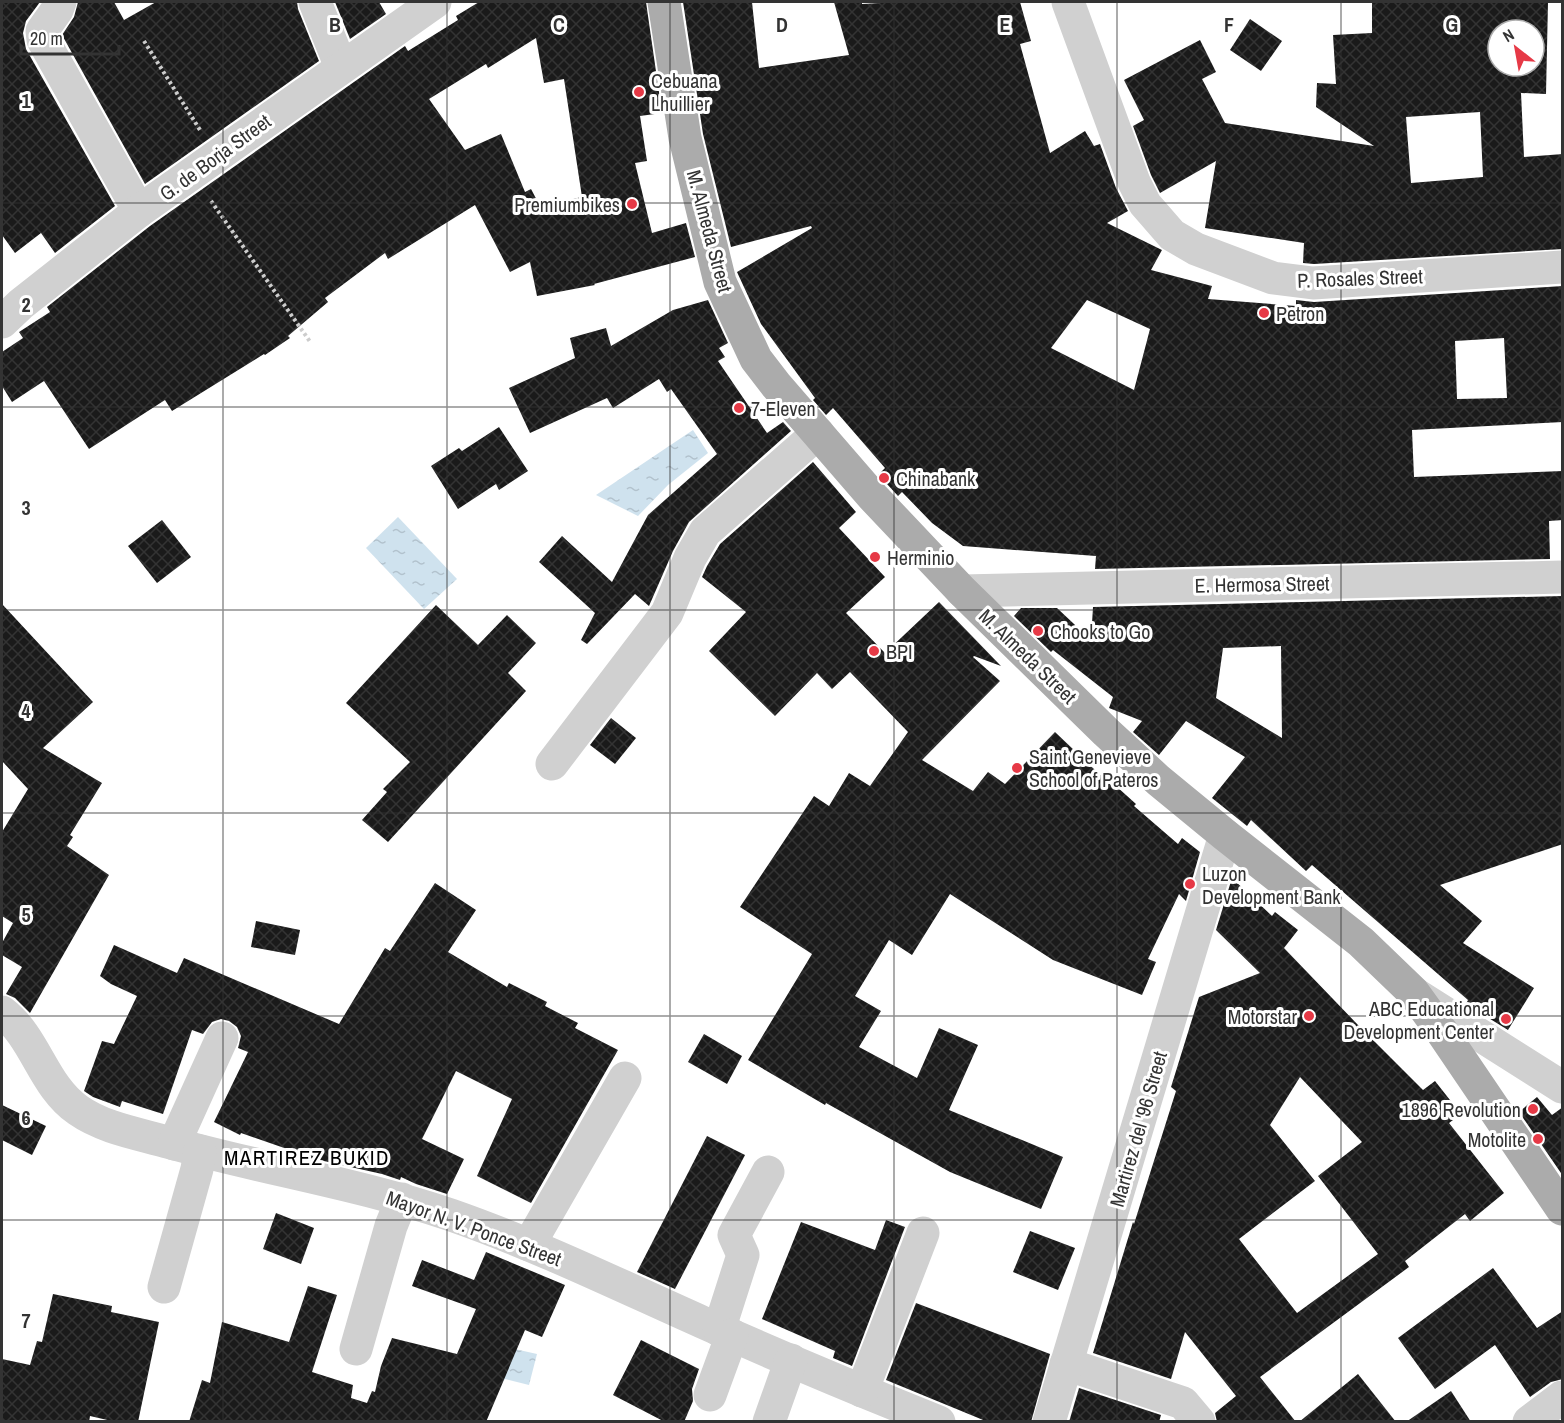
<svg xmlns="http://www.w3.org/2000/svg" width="1564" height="1423" font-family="'Archivo Narrow',sans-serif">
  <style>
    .water { fill: url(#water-ripples) }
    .building { fill: url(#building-cross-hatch); fill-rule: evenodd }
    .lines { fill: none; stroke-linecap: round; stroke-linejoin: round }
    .path { stroke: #cdcdcd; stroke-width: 4; stroke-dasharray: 3 3; stroke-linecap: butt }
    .minor { stroke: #d0d0d0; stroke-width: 33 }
    .major { stroke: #ababab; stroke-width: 33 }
    .grid { fill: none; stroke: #333; stroke-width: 1.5; stroke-opacity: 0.55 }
    .poi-dot { fill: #e63946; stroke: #fff; stroke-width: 2 }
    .labels { text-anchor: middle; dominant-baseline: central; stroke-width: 6; stroke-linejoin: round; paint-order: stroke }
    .poi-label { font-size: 20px; fill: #333; stroke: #fff; text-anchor: start }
    .street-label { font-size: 20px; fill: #333; stroke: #fff }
    .neighbourhood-label { font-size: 21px; letter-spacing: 1.5px; fill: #000; stroke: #fff }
    .grid-label { font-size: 20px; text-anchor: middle; font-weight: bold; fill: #333; stroke: #fff; stroke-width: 6; stroke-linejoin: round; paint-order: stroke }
  </style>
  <defs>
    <pattern id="water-ripples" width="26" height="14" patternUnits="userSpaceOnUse" patternTransform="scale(1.5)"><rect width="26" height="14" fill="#cfe2ee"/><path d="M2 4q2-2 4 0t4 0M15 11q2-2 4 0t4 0" fill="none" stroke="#b2c2cd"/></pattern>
    <pattern id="building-cross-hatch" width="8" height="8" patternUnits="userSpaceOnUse" patternTransform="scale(1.5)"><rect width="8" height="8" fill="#1a1a1a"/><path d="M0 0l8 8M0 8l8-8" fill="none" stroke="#333"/></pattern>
  </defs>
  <rect width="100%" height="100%" fill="#fff"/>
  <g class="water">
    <polygon points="693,430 708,453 668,485 638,516 596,495"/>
    <polygon points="398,517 457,579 424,609 366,548"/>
    <polygon points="487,1343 537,1354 529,1385 505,1379 498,1388"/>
  </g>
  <g class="building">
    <polygon points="2,2 40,2 26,21 23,33 26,49 115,206 55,253 41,233 15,253 2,235"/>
    <polygon points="78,2 114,2 124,20 156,2 297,2 298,9 319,61 145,184 62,35 74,17"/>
    <polygon points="335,2 379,2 386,14 350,39"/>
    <path d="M479,2H646L662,113L640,116L647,161L635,163L652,233L686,223L695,257L594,284L595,285L537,296L530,262L510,272L475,205L388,259L385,253L325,298L328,302L288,336L290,338L265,355L264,354L172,411L165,400L89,449L44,381L12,402L2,386V352L23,338L19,332L50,312L47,307L150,226L405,46L408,51L458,20L456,16ZM536,38L544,83L564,79L582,197L540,206L531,189L525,192L501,134L465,150L429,99L486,64L488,68Z"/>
    <path d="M683,2H752L759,68L849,55L834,2H862V4L898,2H1020L1031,41L1020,44L1050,153L1085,131L1094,146L1100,144L1116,188L1128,211L1107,223L1162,250L1151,270L1212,286L1208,299L1296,306V300L1314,302L1563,286V422L1412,430L1414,477L1563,471V520L1549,521L1550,559L1095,569L1096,556L963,546L932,523L902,492L898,496L887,484L878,475L885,468L833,408L826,415L813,400L815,398L761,324L737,272L812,228L811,226L731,247L703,134ZM1087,300L1150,329L1134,390L1051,348ZM1504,338L1507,398L1457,399L1455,341Z"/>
    <path d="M1372,2H1548L1546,94L1521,93L1524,157L1563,154V249L1314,264L1303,263L1304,243L1205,228L1216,161L1160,193L1151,175L1133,126L1144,120L1124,80L1200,40L1216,72L1202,79L1225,123L1374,146L1316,107L1317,83L1336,84L1333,35L1372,33ZM1498,30H1534V66H1498ZM1480,112L1483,177L1411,183L1406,117Z"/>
    <polygon points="1250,19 1282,41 1261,71 1230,50"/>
    <polygon points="708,300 728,343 719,348 725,357 718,361 767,433 783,422 791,431 689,522 673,551 649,606 635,594 587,644 581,640 595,613 539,562 562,536 612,582 648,515 717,454 671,389 667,392 659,379 613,408 607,398 530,433 509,388 575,358 570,338 606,328 611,346 673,310"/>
    <polygon points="499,427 528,471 499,490 496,484 458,509 431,466 459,448 462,451"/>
    <polygon points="813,462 856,512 839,528 885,577 846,613 885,653 939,602 1001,666 974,656 973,657 1000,681 922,760 973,791 988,772 1005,784 1055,732 1114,788 1116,786 1136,804 1134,806 1178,844 1182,838 1200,852 1186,901 1179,894 1148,959 1156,962 1142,995 1053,960 950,894 912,955 889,940 855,996 881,1011 859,1047 917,1078 939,1028 978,1045 949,1110 1063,1157 1041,1209 950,1172 826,1103 825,1105 748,1060 812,954 740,907 814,796 829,806 849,773 870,786 908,732 850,672 832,689 817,673 775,716 709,651 746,612 702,577 707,566 720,544"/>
    <polygon points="162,520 191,557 157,583 128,546"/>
    <path d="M1563,596V844L1440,885L1482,921L1463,943L1534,988L1508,1030L1466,1004L1468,1000L1312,865L1306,871L1251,820L1247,826L1212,798L1245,757L1186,721L1159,755L1133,732L1142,721L1109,708L1113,697L1053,650L1051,652L1014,616L1021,608H1057L1091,640L1093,607ZM1281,646L1282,738L1216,698L1223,648Z"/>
    <polygon points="2,604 93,702 43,748 102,783 70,835 73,837 67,846 109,875 30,1013 15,998 6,994 22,967 2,955 2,943 13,923 2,916 2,832 28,789 2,761"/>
    <polygon points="436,605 478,645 507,615 536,643 508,673 526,691 388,842 362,820 387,792 383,789 410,762 346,703"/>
    <polygon points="611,718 636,738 615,764 590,745"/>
    <path d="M1232,878L1272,916L1275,912L1298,930L1284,948L1358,1025L1423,1090L1435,1081L1461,1114L1449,1123L1504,1193L1470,1221L1465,1214L1405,1261L1409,1267L1260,1377L1296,1422H1217L1215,1413L1236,1396L1185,1332L1171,1379L1093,1353L1133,1222L1134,1224L1176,1091L1171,1087L1199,997L1260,973L1216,930ZM1300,1077L1362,1142L1318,1176L1378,1254L1297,1313L1239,1239L1315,1181L1270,1125Z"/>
    <polygon points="435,883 476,910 448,952 507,987 509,983 547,1002 545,1006 578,1023 575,1028 618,1050 531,1203 477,1176 512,1099 456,1071 422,1139 464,1159 447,1194 416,1184 401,1177 400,1180 382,1174 288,1153 290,1150 241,1133 240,1135 214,1122 248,1052 238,1048 241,1036 237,1027 229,1021 221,1019 212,1022 203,1034 192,1030 163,1114 122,1101 120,1107 93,1097 84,1091 102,1041 114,1044 137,996 111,984 100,976 114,945 177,973 184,958 339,1024 385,948 390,951"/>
    <polygon points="256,921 300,930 295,955 251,947"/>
    <polygon points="704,1034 742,1056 727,1084 688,1062"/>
    <polygon points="1537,1097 1552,1115 1563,1107 1563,1176 1519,1112"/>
    <polygon points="2,1105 46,1126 32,1155 2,1140"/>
    <polygon points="707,1136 745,1155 675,1289 637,1272"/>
    <polygon points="276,1213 314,1228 301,1264 263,1249"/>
    <polygon points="886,1220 905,1227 852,1366 833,1358 835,1351 762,1319 801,1222 875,1250"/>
    <polygon points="1030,1231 1075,1248 1058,1290 1013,1272"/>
    <polygon points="486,1252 565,1285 542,1337 525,1330 486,1422 189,1422 202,1380 210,1383 222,1322 289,1342 308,1286 337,1295 312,1372 353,1385 351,1398 367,1403 372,1391 375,1392 381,1366 392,1338 457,1354 476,1309 412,1286 422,1260 474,1280"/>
    <polygon points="1493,1268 1537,1328 1563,1311 1563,1379 1551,1382 1530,1397 1495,1345 1435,1389 1398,1338"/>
    <polygon points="53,1294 112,1306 111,1312 159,1322 138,1422 116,1422 90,1416 89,1422 2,1422 2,1359 30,1365 37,1341 42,1342"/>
    <polygon points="916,1303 1050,1354 1031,1422 988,1422 886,1380"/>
    <polygon points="641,1340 699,1369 692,1389 693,1401 684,1422 665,1422 613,1395"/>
    <polygon points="1358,1374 1396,1422 1299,1422"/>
    <polygon points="1079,1388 1161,1415 1159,1422 1069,1422"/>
    <polygon points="1451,1391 1471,1422 1406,1422"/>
  </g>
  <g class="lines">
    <g class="path">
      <polyline points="144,41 200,130"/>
      <polyline points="211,201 311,343"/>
    </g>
    <g class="minor">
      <polyline points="60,2 57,10 42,31 43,40 139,211"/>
      <polyline points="315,2 341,67"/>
      <polyline points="1068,2 1134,182 1145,204 1172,235 1196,249 1273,278 1313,283 1562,267"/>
      <polyline points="2,322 21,304 139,211 435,2"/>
      <polyline points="962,591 1562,577"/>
      <polyline points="552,764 667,613 690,558 705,532 818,433"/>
      <polyline points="1415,994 1562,1087"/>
      <path d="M2,1012C36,1038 43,1086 78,1110C105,1129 141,1134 171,1143C264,1169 360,1184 451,1215C537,1245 619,1285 702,1322C780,1357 859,1390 939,1422"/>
      <polyline points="174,1144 222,1038"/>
      <polyline points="529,1245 625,1078"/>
      <polyline points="164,1287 197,1169 200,1151"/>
      <polyline points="719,1330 743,1255 734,1235 768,1172"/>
      <polyline points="356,1349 391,1226 402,1199"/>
      <polyline points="1066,1364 1183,1403 1199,1422"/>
      <polyline points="862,1391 923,1233"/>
      <polyline points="710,1395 732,1335"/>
      <polyline points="769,1422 791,1360"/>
      <polyline points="1049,1422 1225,835"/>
      <polyline points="1529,1422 1562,1397"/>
    </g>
    <polyline class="major" points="664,2 685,138 720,282 756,359 776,385 873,497 962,591 1106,732 1158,780 1225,835 1361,942 1413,992 1442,1032 1562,1209"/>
  </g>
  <path class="grid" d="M223,2V1422M447,2V1422M670,2V1422M894,2V1422M1117,2V1422M1341,2V1422M2,203H1562M2,407H1562M2,610H1562M2,813H1562M2,1016H1562M2,1220H1562"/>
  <g class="poi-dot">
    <circle cx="639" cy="92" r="6"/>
    <circle cx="632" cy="204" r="6"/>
    <circle cx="1264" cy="313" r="6"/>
    <circle cx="739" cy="408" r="6"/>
    <circle cx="884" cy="478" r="6"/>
    <circle cx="875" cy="557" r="6"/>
    <circle cx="1038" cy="631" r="6"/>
    <circle cx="874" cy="651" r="6"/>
    <circle cx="1017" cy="768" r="6"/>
    <circle cx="1190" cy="884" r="6"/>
    <circle cx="1309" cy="1016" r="6"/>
    <circle cx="1506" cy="1019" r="6"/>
    <circle cx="1533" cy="1109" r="6"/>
    <circle cx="1538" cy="1139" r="6"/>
  </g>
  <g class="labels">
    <g class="poi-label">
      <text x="651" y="80">Cebuana<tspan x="651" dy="23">Lhuillier</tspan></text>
      <text x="620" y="204" text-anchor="end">Premiumbikes</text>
      <text x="1276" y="313">Petron</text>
      <text x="751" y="408">7-Eleven</text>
      <text x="896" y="478">Chinabank</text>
      <text x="887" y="557">Herminio</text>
      <text x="1050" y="631">Chooks to Go</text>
      <text x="886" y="651">BPI</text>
      <text x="1029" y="756">Saint Genevieve<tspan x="1029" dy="23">School of Pateros</tspan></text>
      <text x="1202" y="873">Luzon<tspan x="1202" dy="23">Development Bank</tspan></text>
      <text x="1494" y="1008" text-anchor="end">ABC Educational<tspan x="1494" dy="23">Development Center</tspan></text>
      <text x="1297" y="1016" text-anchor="end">Motorstar</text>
      <text x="1521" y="1109" text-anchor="end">1896 Revolution</text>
      <text x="1526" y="1139" text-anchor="end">Motolite</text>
    </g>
    <g class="street-label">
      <text transform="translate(215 157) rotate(-36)">G. de Borja Street</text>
      <text transform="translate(710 231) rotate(75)">M. Almeda Street</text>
      <text transform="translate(1360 278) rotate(-2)">P. Rosales Street</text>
      <text transform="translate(1262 584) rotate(-1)">E. Hermosa Street</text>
      <text transform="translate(1028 656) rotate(44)">M. Almeda Street</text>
      <text transform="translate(1138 1129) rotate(-74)">Martirez del '96 Street</text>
      <text transform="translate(474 1228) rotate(20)">Mayor N. V. Ponce Street</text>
    </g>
    <g class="neighbourhood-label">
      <text x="307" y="1157">MARTIREZ BUKID</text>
    </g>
  </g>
  <g class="grid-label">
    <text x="335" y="32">B</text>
    <text x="559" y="32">C</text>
    <text x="782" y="32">D</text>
    <text x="1005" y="32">E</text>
    <text x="1229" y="32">F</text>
    <text x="1452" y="32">G</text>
    <text x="26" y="108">1</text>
    <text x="26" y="312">2</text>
    <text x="26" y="515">3</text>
    <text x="26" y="718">4</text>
    <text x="26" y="922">5</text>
    <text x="26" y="1125">6</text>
    <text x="26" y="1328">7</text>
  </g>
  <rect width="1564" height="1423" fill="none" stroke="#333333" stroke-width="6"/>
  <g transform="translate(1516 48) rotate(329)"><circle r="28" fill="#ffffff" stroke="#adadad" stroke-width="1.5"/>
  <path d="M0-4.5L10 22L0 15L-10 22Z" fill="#e63946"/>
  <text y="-9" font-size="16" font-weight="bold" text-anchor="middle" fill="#333333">N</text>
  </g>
  <path d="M21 45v9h98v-9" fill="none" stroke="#333333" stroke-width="3"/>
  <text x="30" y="45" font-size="18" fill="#333333" stroke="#ffffff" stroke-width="4.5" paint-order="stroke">20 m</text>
</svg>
